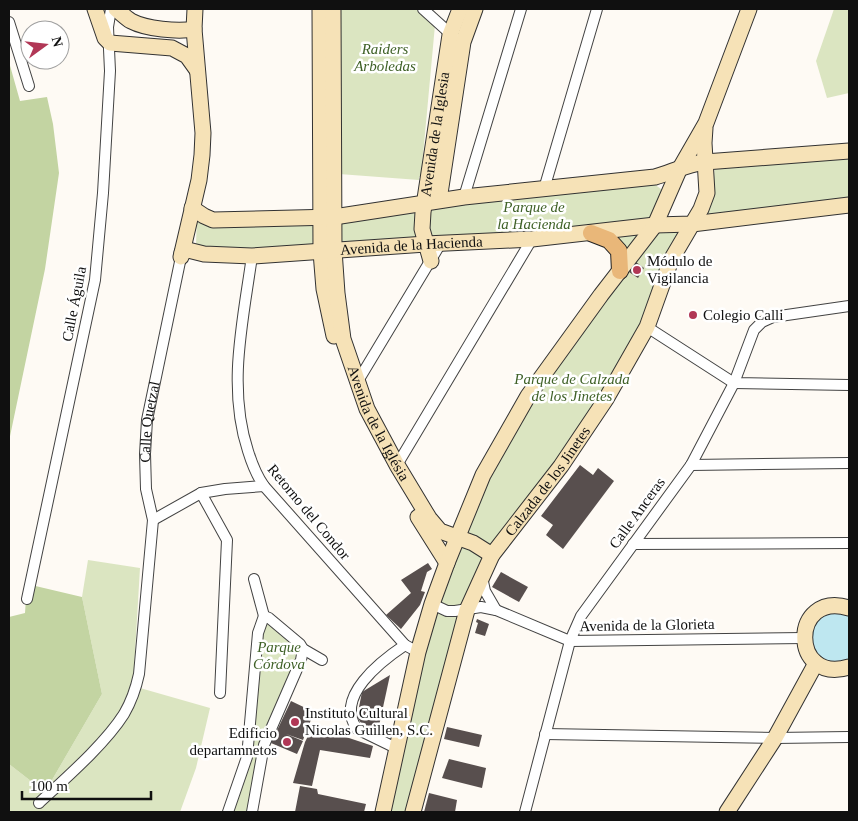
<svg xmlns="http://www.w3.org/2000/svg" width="858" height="821" font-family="Georgia,serif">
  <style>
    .green { fill: #dbe5c1 }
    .forest { fill: #c3d4a2 }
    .water { fill: #bee7f0; stroke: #4ea9be }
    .building { fill: #584f4e }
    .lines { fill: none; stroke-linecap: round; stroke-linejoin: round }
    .street-casing { stroke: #434343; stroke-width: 12 }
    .secondary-casing { stroke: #323232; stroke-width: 17 }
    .primary-casing { stroke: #212121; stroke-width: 18 }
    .street { stroke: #fff; stroke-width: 10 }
    .secondary { stroke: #f6e2b7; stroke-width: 15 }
    .primary { stroke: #e9b779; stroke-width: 16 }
    .poi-dot { fill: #b13756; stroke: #fff; stroke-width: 2 }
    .labels { text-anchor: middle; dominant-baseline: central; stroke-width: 5; stroke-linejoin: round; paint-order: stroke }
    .park-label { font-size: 15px; font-style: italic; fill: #3f6127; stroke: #fff }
    .street-label { font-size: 15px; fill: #101010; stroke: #fff }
    .poi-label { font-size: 15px; fill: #101010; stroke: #fff; text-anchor: start }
  </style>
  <rect width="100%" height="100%" fill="#fefaf4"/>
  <g class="green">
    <polygon points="335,9 419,9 435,25 421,177 419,177 419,180 339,174"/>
    <polygon points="834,9 849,9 849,93 827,98 816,61"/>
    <polygon points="849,152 849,204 696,223 713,193 715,162"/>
    <polygon points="654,184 661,189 661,203 654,224 426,242 426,204"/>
    <polygon points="424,204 423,242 335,249 335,218"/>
    <polygon points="197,215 318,220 319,251 252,255 196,245"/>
    <polygon points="692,224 674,239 670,259 646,327 605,397 489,555 412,812 384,812 420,652 483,475 612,273 615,257 590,235"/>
    <polygon points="88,560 140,568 133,686 210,708 196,768 180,812 9,812 9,764 45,792 102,694 82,597"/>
    <polygon points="264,617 303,649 263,745 251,812 229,812 238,790"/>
  </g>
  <g class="forest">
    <polygon points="9,62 20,101 47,97 53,124 59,173 45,269 9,441"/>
    <polygon points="27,584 82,597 102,694 45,792 9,764 9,617 25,613"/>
  </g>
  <polygon class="water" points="829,611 849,613 849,663 836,667 811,651 814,621"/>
  <g class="building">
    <polygon points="636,262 644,268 638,278 629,272"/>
    <polygon points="580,465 593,475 598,468 614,481 563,549 546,535 553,525 541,516"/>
    <polygon points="428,563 432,569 427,572 421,591 425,592 420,605 401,629 386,615 411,593 401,580"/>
    <polygon points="501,572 528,587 519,602 492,587"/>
    <polygon points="477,619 489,624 485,636 475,633 478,623 476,622"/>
    <polygon points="390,675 377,735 365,729 357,717 362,692"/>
    <polygon points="291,701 314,712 303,740 286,734 303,741 297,754 271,743"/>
    <polygon points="447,727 482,735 479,747 444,739"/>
    <polygon points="311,730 337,734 373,746 370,758 320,750 312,786 293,783 305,742"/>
    <polygon points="449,759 486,768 482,788 442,778"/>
    <polygon points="300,786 317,789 318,794 366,804 364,812 295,812"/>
    <polygon points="429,793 457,800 455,812 424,812"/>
  </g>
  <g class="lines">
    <g class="street-casing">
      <g id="street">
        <polyline points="423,9 454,37"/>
        <polyline points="9,22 29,86"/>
        <polyline points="544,189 597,9"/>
        <polyline points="464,197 521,9"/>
        <path d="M252,256C243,321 227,387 248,451C252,464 256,475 264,486L405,645L418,652"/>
        <polyline points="647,327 734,383 849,385"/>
        <polyline points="358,381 441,243"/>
        <polyline points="397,465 532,239"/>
        <polyline points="691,465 849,463"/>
        <polyline points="201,493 227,540 220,693"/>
        <polyline points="153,520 201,493 225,489 264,486"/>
        <polyline points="633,544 849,543"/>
        <polyline points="482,577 485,591 496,610"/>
        <polyline points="254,579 264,616"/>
        <polyline points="27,599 95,280 103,193 110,71 108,27 111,9"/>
        <polyline points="432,604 447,611 455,611 481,607 496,610 570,641 804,638"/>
        <polyline points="264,616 269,618 300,644 303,649 322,660"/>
        <polyline points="545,734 775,738 849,737"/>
        <path d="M396,748L357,729C334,697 381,661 405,645"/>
        <path id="s1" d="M39,803C66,778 105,744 124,714C131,702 136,688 139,674L153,520L146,489L145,454L147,420L181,257"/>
        <polyline points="228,812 247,757 258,633 264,616"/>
        <polyline points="252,812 264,745 301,660 303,649"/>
        <polyline points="525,812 570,641 581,616 691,465 734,383 754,330 762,322 773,317 849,306"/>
      </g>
    </g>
    <g class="secondary-casing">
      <g id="secondary">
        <polyline points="95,9 105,38 110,43 172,48 187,56 197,70"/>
        <path d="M116,9C121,13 126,18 131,21C146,29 178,32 194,29"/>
        <polyline points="320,9 321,252 324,289 334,336"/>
        <path id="s2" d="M333,9L334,250L337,293L343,339L367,409L397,465L429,518L440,531L473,543L492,555"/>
        <polyline points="439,200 463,42 475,9"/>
        <path d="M192,208L204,216L213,220L334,217L464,197L655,177C672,172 688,164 705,162L849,151"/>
        <path id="s3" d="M182,253L188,250L204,254L252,256L426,244L532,239L655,225L692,224L849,205"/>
        <polyline points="181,257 199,180 202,155 203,133 194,29 195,9"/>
        <path id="s4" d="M431,261L422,229L423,212L450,35L460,9"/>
        <polyline points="418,517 447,563"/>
        <path d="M849,608C790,590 790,685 849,667"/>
        <polyline points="383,812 418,652 432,604 447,563 483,475 528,396 601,295 655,225 679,170 706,123 749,9"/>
        <path id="s5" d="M413,812L467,610L492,555L561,466L606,399L647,327L671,260L701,209L707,193L704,143L705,128"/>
        <polyline points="727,812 775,738 816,663"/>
      </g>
    </g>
    <g class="primary-casing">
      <polyline id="primary" points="591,233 609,240 619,251 620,271"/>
    </g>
    <use href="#street" class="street"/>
    <use href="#secondary" class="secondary"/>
    <use href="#primary" class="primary"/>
  </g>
  <g class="poi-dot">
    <circle cx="637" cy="270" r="5"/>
    <circle cx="693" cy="315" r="5"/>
    <circle cx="295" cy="722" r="5"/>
    <circle cx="287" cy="742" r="5"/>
  </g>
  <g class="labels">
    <g class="park-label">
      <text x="385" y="49">Raiders<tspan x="385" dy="17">Arboledas</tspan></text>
      <text x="534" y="207">Parque de<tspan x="534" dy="17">la Hacienda</tspan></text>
      <text x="572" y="379">Parque de Calzada<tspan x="572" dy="17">de los Jinetes</tspan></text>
      <text x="279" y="647">Parque<tspan x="279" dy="17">Córdova</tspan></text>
    </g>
    <g class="street-label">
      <text stroke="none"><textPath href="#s4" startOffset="129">Avenida de la Iglesia</textPath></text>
      <text stroke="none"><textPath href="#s3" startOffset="231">Avenida de la Hacienda</textPath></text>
      <text transform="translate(74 304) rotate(-79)">Calle Águila</text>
      <text stroke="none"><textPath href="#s1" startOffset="420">Calle Quetzal</textPath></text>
      <text stroke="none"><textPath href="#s2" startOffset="422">Avenida de la Iglésia</textPath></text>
      <text stroke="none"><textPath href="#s5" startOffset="362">Calzada de los Jinetes</textPath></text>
      <text transform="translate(309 512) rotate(50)">Retorno del Condor</text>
      <text transform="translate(637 513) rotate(-54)">Calle Anceras</text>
      <text transform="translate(647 625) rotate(-1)">Avenida de la Glorieta</text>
    </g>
    <g class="poi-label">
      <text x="647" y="261">Módulo de<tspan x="647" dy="17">Vigilancia</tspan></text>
      <text x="703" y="315">Colegio Calli</text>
      <text x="305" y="713">Instituto Cultural<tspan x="305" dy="17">Nicolas Guillen, S.C.</tspan></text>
      <text x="277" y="733" text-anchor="end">Edificio<tspan x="277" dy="17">departamnetos</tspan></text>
    </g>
  </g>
  <rect width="858" height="821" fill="none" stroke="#101010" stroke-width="20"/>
  <g transform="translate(45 45) rotate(75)"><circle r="24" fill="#ffffff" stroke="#9f9f9f"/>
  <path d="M0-4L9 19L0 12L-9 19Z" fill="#b13756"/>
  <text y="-8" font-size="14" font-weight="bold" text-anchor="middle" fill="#101010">N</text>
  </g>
  <path d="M22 791v8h129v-8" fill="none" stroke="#101010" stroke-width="2.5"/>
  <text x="30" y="791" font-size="15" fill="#101010" stroke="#ffffff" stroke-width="4" paint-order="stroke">100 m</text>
</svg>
